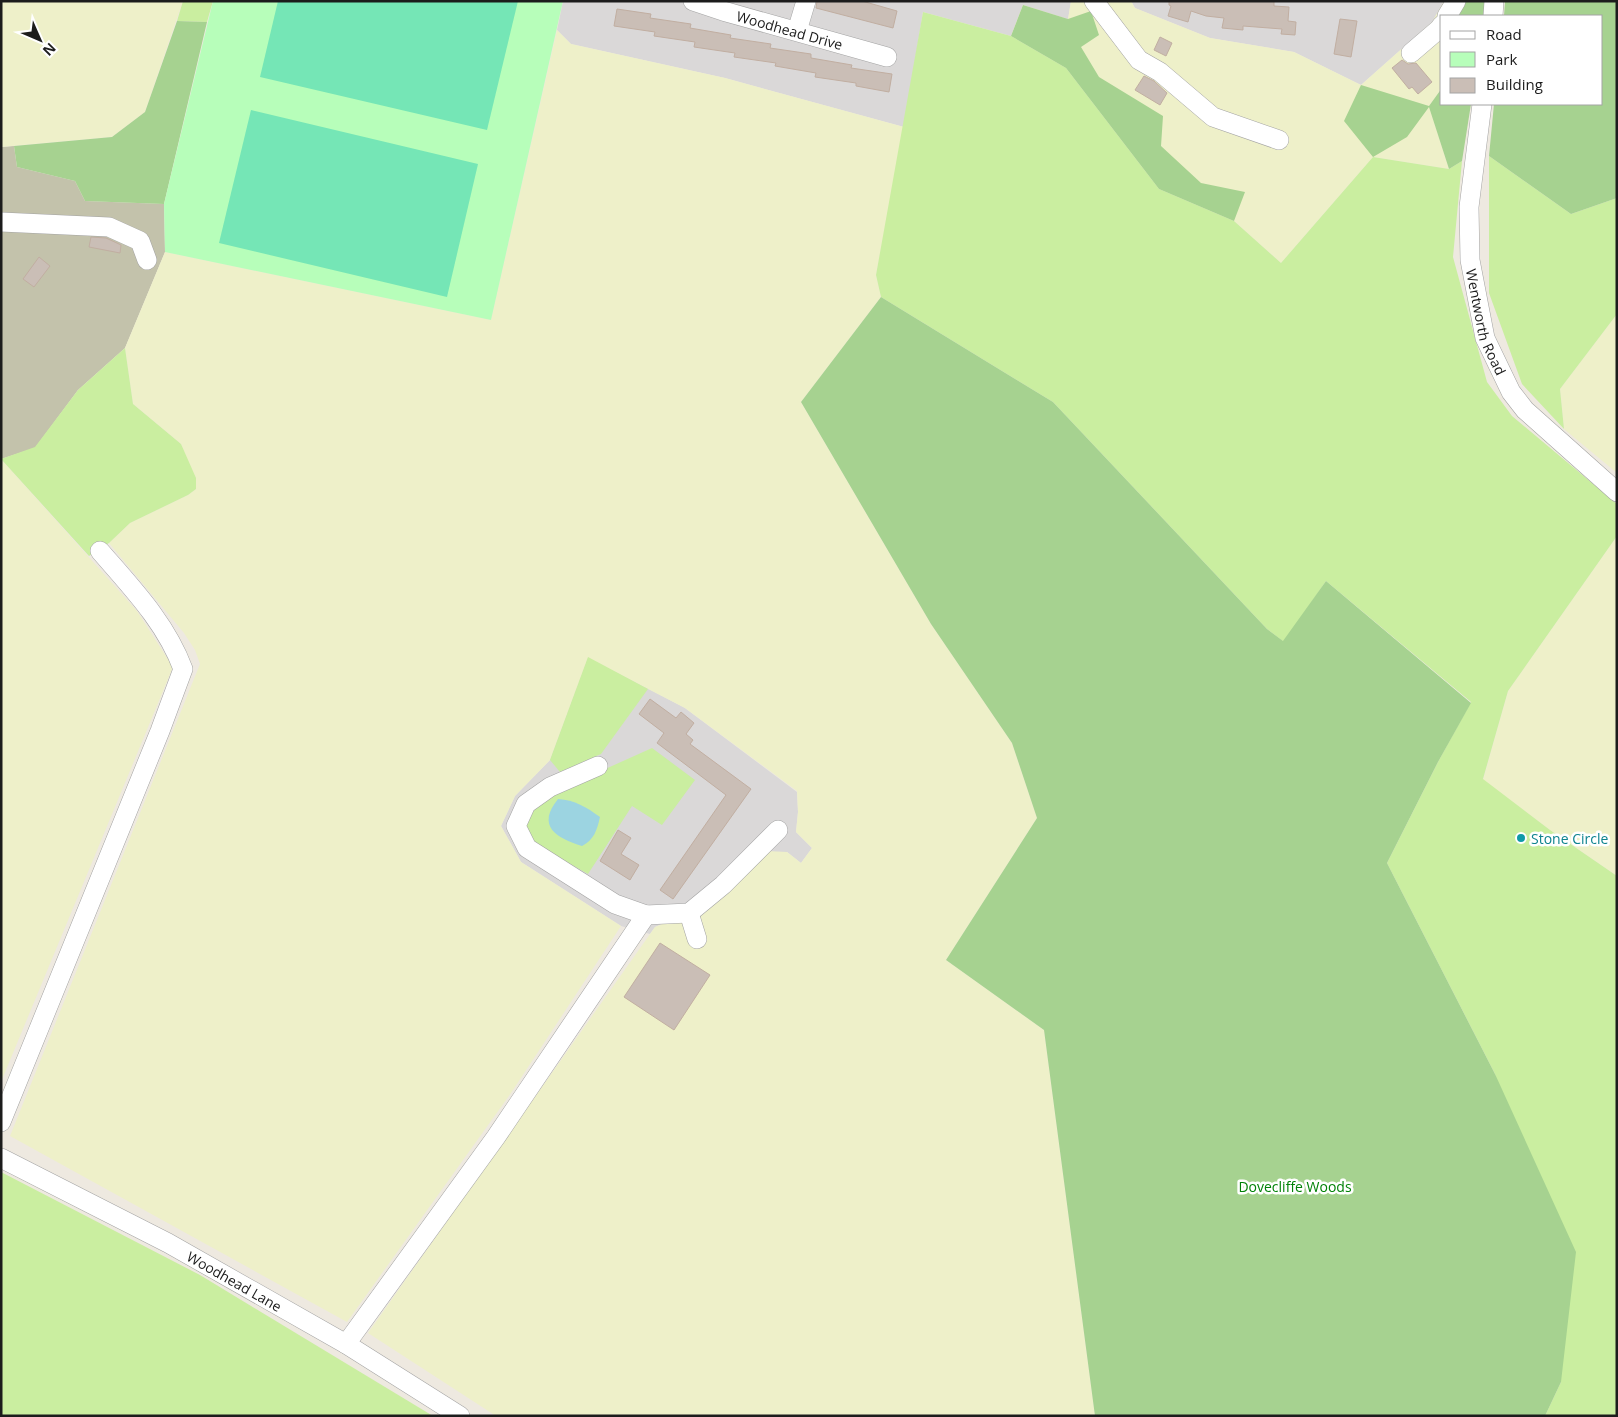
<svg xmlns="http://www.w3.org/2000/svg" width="1618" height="1417" font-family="'Open Sans',sans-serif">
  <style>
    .residential { fill: #dad8d8 }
    .construction { fill: #c3c2ab }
    .farmland { fill: #eef0c9 }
    .grass { fill: #caeea0 }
    .forest { fill: #a6d290 }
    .park { fill: #b7feba }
    .pitch { fill: #75e6b6 }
    .water { fill: #9cd4e1 }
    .building { fill: #cabeb6; stroke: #c1aea1 }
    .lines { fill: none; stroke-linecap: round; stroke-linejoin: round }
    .minor-casing { stroke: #a3a3a3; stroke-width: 20 }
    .minor { stroke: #fff; stroke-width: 19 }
    .culture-dot { fill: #0f9aa8; stroke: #fff; stroke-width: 2 }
    .labels { text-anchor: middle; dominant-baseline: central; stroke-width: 5; stroke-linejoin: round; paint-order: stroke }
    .street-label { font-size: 14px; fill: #1c1c1c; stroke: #fff }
    .culture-label { font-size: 14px; fill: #0d838f; stroke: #fff; text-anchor: start }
    .park-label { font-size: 14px; fill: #018207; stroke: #fff }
  </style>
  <rect width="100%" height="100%" fill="#eee9e0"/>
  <g class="residential">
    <polygon points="563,1 1071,1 1068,20 1023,5 1011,36 923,12 904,127 725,78 571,44 557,30"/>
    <polygon points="1131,1 1444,1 1433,21 1361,85 1294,52 1210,38 1135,8"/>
    <polygon points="588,657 685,708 797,792 798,812 796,832 812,848 801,863 787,852 714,902 655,927 650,934 621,926 521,862 501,826 515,796 550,760"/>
  </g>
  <polygon class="construction" points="14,146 17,167 75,181 85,201 164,204 165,252 125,348 78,390 35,448 1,459 1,147"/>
  <g class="farmland">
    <polygon points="1,1 183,1 145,112 112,137 1,147"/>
    <polygon points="1071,1 1131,1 1135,8 1210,38 1294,52 1361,85 1432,22 1444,1 1460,1 1442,16 1442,88 1429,106 1449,169 1373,157 1281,263 1234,221 1159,189 1066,68 1011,36 1023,5 1068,19"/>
    <polygon points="557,30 571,44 725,78 904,127 876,275 881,297 801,402 931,624 1012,743 1037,818 946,960 1044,1030 1095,1416 496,1416 368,1333 655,927 714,902 767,851 787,852 801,863 812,848 796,832 798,812 797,791 685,708 588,658 550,760 515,796 501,826 521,862 621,926 511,1093 347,1322 10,1136 200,664 195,650 184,633 109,543 130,523 188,495 196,489 181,444 133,404 125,348 165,252 491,320"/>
    <polygon points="1617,314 1617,473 1564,429 1560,389"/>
    <polygon points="1,459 137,611 173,667 1,1082"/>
    <polygon points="1617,536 1617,876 1550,830 1483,780 1508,691"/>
  </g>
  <g class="grass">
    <polygon points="183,1 213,1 207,22 177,21"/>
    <polygon points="923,12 1011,36 1066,68 1159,189 1234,221 1281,263 1373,157 1449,169 1462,161 1453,257 1487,382 1512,416 1617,504 1617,536 1508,691 1483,779 1550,830 1617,876 1617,1416 1545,1416 1561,1382 1495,1074 1387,863 1438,762 1471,702 1326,581 1284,642 1267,629 1053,402 881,297 876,275"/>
    <polygon points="1489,156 1571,214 1617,198 1617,314 1560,389 1564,429 1522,384 1489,293"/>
    <polygon points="125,348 133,404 181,444 196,478 196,489 188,495 130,523 109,543 89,556 1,459 35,447 78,390"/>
    <polygon points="588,657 648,689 601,754 560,772 550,760"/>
    <polygon points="652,748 695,780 662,825 632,806 588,874 533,843 524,833 525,816 543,797"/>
    <polygon points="1,1172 200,1275 433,1416 1,1416"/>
  </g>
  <g class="forest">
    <polygon points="1460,1 1488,1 1486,16 1457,16"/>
    <polygon points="1505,1 1617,1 1617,198 1571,214 1489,156 1494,104 1602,104 1602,16 1504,16"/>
    <polygon points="1023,5 1068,19 1091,11 1099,35 1081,47 1099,77 1163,116 1161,146 1201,183 1245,192 1234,221 1159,189 1066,68 1011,36"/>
    <polygon points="177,21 207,22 164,204 85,201 75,181 17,167 14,146 112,137 145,112"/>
    <polygon points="1361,85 1429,106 1442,88 1442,104 1471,104 1462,161 1449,169 1429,107 1407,137 1373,157 1344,121"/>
    <polygon points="881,297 1053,402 1267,629 1283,641 1326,581 1471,703 1438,762 1387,863 1495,1074 1576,1252 1561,1382 1545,1416 1095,1416 1044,1030 946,960 1037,818 1012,743 931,624 801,402"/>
  </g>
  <polygon class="park" points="213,1 563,1 491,320 165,252 164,204"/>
  <g class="pitch">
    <polygon points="278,1 518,1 487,130 260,77"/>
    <polygon points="251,110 478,164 447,297 219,243"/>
  </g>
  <path class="water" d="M558,799C575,800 586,807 600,817C597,830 594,840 582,846C556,838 536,826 558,799Z"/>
  <g class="building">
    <polygon points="817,1 862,1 897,11 893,28 816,8"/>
    <polygon points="1169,1 1274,1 1274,6 1289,7 1288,21 1296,22 1295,35 1281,34 1282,29 1243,26 1243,30 1222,28 1224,18 1206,16 1191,11 1188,22 1168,16 1171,6 1169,5"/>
    <polygon points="617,9 651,14 650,18 691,24 690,28 731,35 730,38 771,44 770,48 811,54 811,58 852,65 851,68 892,74 889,92 856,86 856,83 815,77 816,73 775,66 776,63 734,57 735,53 694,47 695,42 654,36 655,32 614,26"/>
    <polygon points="1340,19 1357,21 1351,57 1334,54"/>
    <polygon points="1160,37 1172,43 1166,56 1154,50"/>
    <polygon points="1402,60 1408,64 1416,63 1432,82 1418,94 1412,87 1409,89 1392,68"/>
    <polygon points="1144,76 1154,81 1167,93 1160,105 1135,90"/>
    <polygon points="91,237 106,238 121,245 120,253 89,247"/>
    <polygon points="39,257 50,266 34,287 23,279"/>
    <polygon points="650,699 676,718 681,712 694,723 686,734 693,740 690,744 751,789 673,899 660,890 726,795 657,743 664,733 639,714"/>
    <polygon points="618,830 631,838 621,854 639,865 630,880 600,861"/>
    <polygon points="660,943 710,975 674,1030 624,997"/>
  </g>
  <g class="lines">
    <g class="minor-casing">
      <g id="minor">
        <path id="s1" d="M693,1L723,11L887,57"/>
        <polyline points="1094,1 1139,60 1160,72 1213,117 1279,140"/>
        <polyline points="1447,16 1456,1"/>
        <polyline points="1493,16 1494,1"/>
        <polyline points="797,31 806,1"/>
        <polyline points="1411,53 1439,29 1442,25"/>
        <path id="s2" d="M1482,104L1469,207L1470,260L1485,338L1511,392L1525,410L1617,492"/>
        <polyline points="1,222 109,227 140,241 147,260"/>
        <polyline points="689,913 697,939"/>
        <polyline points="646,915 689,913 723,885 778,830"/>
        <path d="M1,1122L160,731L183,669C166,623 132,588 100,551"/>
        <path id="s3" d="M1,1158L168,1243L346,1344L460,1416"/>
        <polyline points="346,1344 496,1137 646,915 615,904 527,848 516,826 526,804 550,787 598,766"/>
      </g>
    </g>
    <use href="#minor" class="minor"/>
  </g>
  <circle class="culture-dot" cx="1521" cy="838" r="5"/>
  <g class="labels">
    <g class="street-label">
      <text stroke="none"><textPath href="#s1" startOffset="101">Woodhead Drive</textPath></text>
      <text stroke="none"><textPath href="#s2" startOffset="221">Wentworth Road</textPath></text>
      <text stroke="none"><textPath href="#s3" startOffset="264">Woodhead Lane</textPath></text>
    </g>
    <g class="culture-label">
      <text x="1531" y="838">Stone Circle</text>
    </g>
    <g class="park-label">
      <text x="1295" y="1186">Dovecliffe Woods</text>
    </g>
  </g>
  <rect width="1618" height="1417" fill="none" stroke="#1c1c1c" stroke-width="5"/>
  <rect x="1440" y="15" width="162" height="90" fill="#ffffff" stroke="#a4a4a4"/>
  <rect x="1450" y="31" width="25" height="8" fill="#ffffff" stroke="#a4a4a4"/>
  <text x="1486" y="40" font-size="15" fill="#1c1c1c">Road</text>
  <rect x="1450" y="52" width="25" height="15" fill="#b7feba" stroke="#a4a4a4"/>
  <text x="1486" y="65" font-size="15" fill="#1c1c1c">Park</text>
  <rect x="1450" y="78" width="25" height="15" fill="#cabeb6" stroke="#a4a4a4"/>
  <text x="1486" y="90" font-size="15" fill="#1c1c1c">Building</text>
  <g transform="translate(40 40) rotate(135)" stroke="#ffffff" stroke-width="4" paint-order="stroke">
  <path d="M0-4L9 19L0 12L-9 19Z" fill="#1c1c1c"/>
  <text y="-8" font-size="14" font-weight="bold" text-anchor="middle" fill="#1c1c1c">N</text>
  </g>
</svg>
